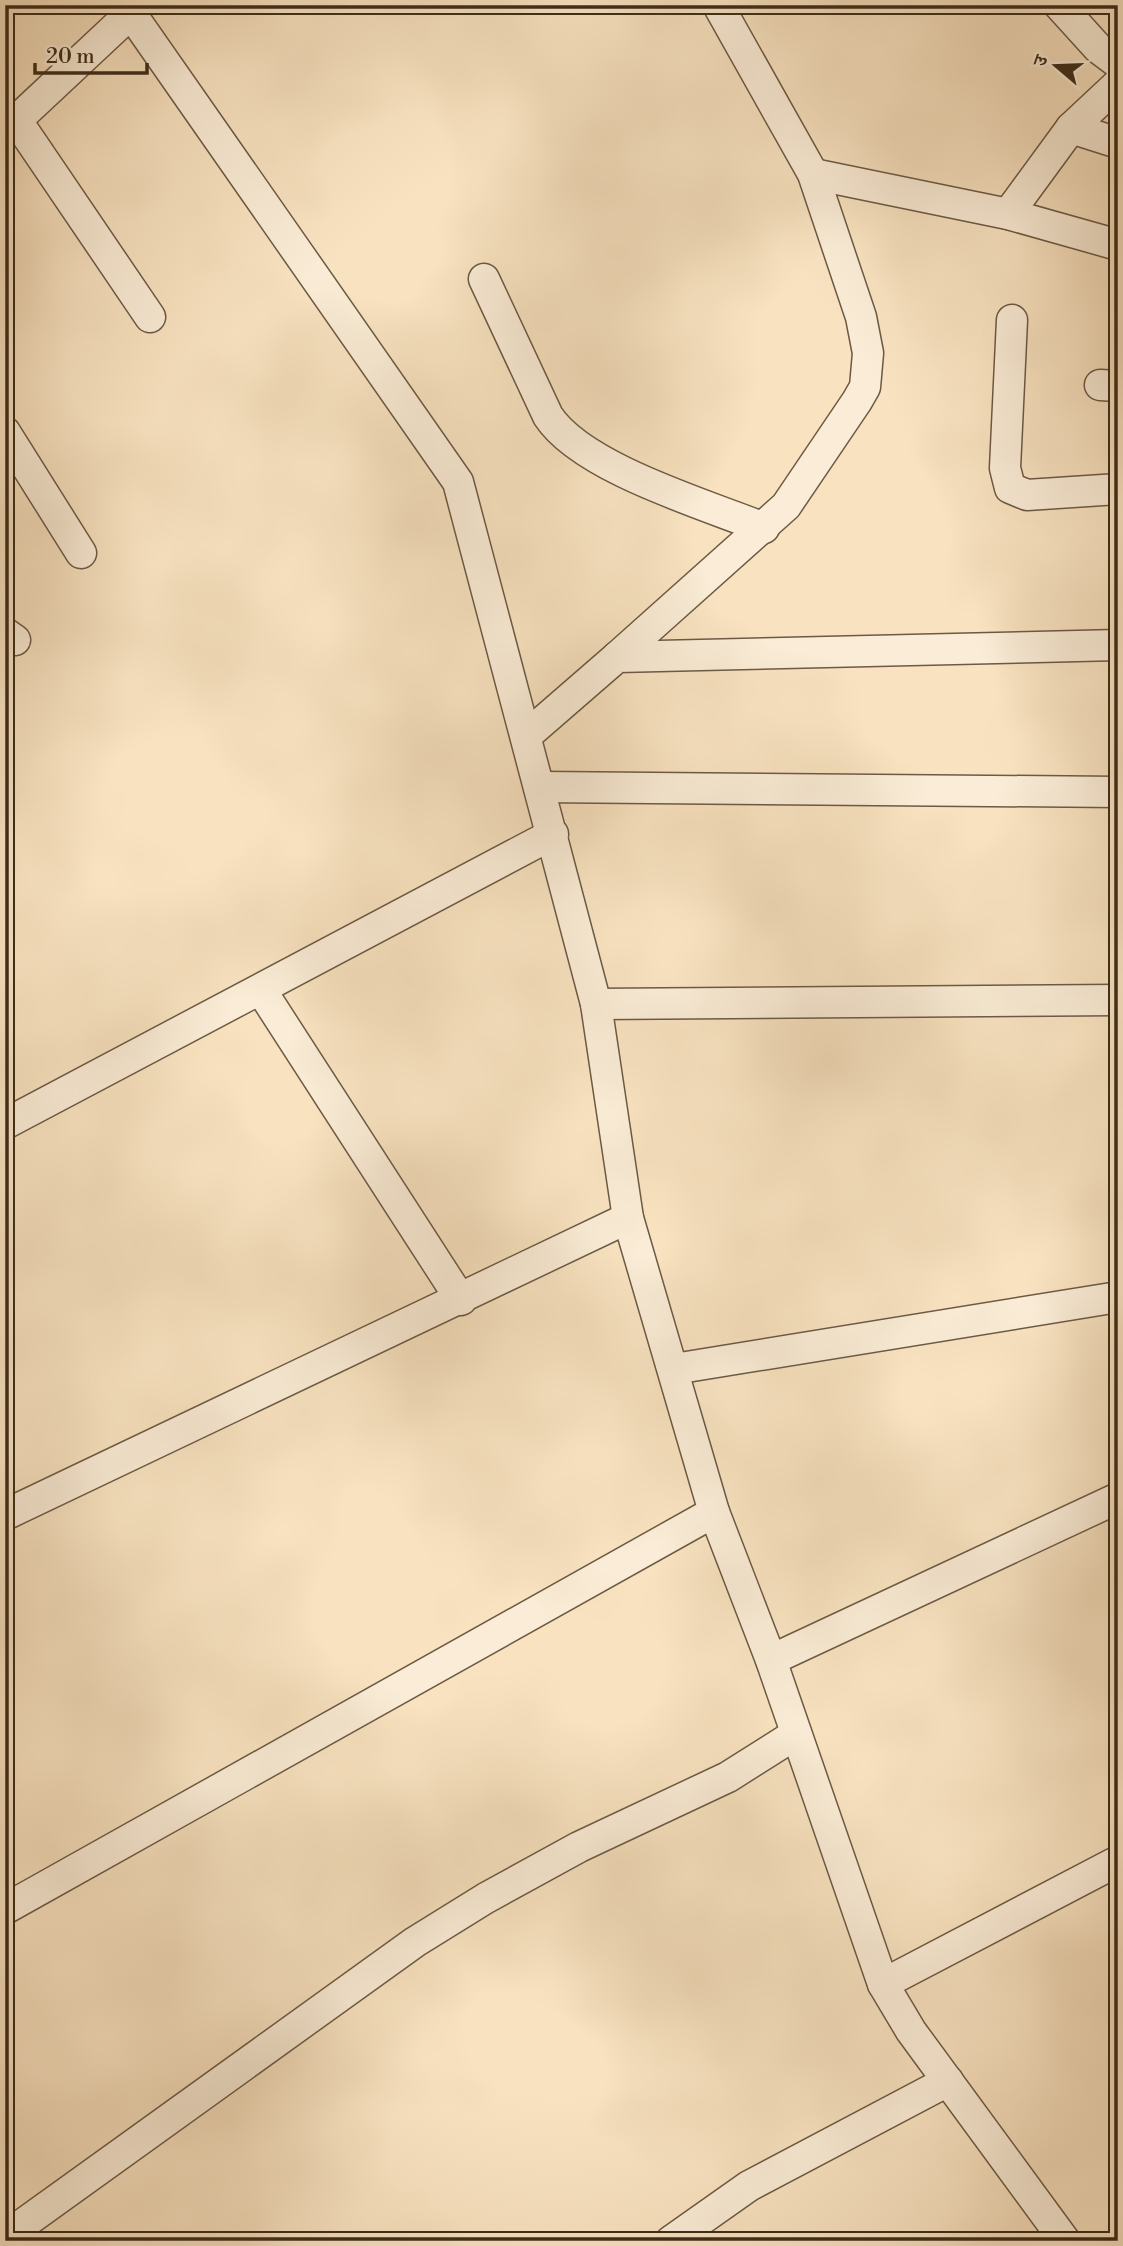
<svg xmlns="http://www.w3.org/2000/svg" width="1123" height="2246" font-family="'Libre Bodoni','Noto Serif Devanagari',serif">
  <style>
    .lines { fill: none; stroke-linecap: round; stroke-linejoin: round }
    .street-casing { stroke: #6c5a44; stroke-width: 33 }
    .street { stroke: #faecd6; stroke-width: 30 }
  </style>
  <rect width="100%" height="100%" fill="#f8e2c0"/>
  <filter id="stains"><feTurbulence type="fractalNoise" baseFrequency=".00286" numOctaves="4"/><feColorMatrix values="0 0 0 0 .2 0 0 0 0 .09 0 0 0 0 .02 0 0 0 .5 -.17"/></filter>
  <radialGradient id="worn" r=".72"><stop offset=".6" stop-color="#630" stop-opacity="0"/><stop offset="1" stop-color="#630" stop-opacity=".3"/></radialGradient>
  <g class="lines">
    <g class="street-casing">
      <g id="street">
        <polyline points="125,5 458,482 596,1004 628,1218 714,1512 771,1660 883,1984 911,2031 1065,2241"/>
        <polyline points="1059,5 1098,48 1118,63"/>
        <polyline points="17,121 150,317"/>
        <polyline points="1071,128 1118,143"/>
        <polyline points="5,131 130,14"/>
        <polyline points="813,174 1008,214 1118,245"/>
        <polyline points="1008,214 1071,128 1118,84"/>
        <path d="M484,279L548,416C582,468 704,504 764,528"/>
        <polyline points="1012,320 1005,468 1010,488 1027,495 1118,489"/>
        <polyline points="1100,385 1118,386"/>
        <polyline points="5,432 81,553"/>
        <polyline points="5,633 15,640"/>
        <polyline points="617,657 786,506 857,401 865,387 868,353 861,317 813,174 718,5"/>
        <polyline points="526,736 617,657 1118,645"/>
        <polyline points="539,787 1118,792"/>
        <polyline points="261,990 461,1300"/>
        <polyline points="596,1004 1118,1000"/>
        <polyline points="5,1124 553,834"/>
        <polyline points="674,1369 1118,1297"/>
        <polyline points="9,1513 628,1218"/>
        <polyline points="771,1660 1118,1498"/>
        <polyline points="5,1909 714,1512"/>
        <polyline points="883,1984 1118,1861"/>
        <polyline points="5,2237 415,1942 486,1898 579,1847 728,1777 796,1734"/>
        <polyline points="671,2241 749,2186 948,2081"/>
      </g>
    </g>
    <use href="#street" class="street"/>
  </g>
  <rect width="1123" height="2246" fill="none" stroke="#f8e2c0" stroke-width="28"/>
  <rect x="7" y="7" width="1109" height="2232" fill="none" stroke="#3d2d1a" stroke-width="3.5"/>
  <rect x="14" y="14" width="1095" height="2218" fill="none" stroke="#3d2d1a" stroke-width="2"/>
  <g transform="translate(1056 66) rotate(289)" stroke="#faecd6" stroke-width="5" paint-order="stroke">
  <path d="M0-5L12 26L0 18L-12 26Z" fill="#3d2d1a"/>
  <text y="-10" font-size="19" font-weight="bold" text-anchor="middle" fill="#3d2d1a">उ</text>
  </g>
  <path d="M35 63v10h112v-10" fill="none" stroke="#3d2d1a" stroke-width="3.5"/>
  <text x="46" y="63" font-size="21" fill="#3d2d1a" stroke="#faecd6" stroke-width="5" paint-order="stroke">20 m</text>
  <rect width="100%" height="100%" filter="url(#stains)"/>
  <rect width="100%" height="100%" fill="url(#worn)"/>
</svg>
